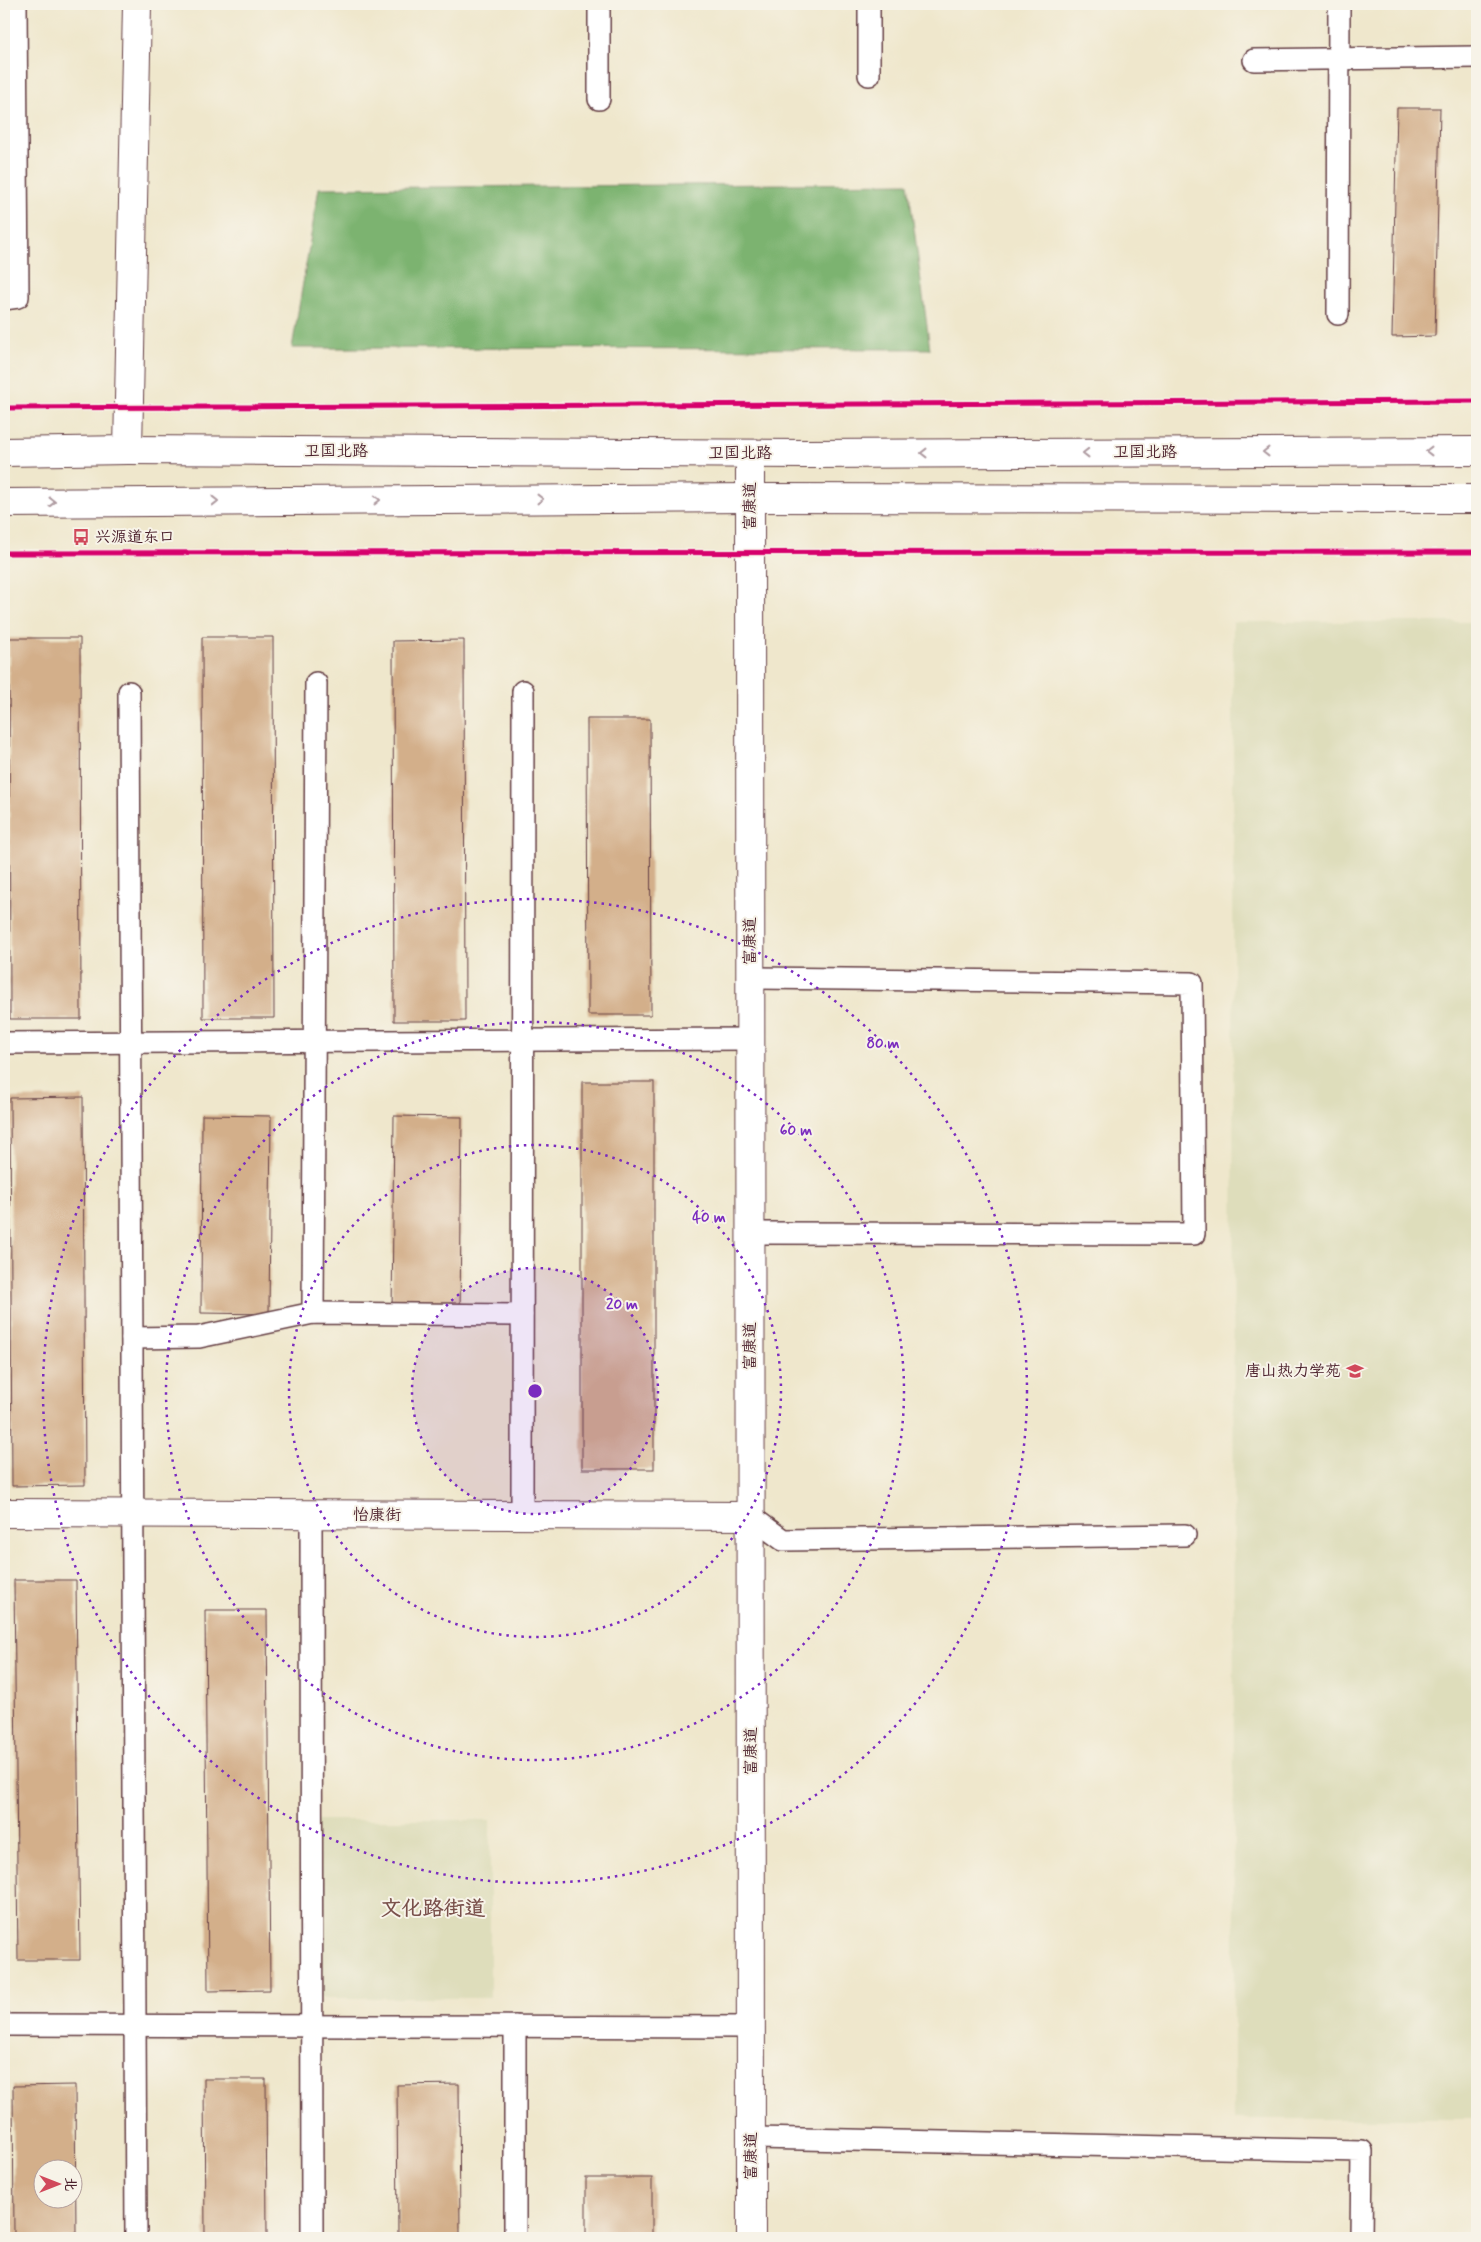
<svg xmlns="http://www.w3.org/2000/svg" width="1481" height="2242" font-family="Mynerve,'LXGW WenKai TC',sans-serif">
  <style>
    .built { fill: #deddbb }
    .forest { fill: #7cb370; stroke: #63694e }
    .building { fill: #d3af8a; fill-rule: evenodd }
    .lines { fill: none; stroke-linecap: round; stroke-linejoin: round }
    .lane-casing { stroke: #633d43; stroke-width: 24 }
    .street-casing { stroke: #633d43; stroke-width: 30 }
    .secondary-casing { stroke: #633d43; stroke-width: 30 }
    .lane { stroke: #fff; stroke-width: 21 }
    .street { stroke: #fff; stroke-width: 28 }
    .secondary { stroke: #fff; stroke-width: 28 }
    .cycleway-casing { stroke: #f7f3e8; stroke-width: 8 }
    .cycleway { stroke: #d6006c; stroke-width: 5 }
    .oneway { stroke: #ae9aa0 }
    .ring { fill: none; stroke: #7b2cbf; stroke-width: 2.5; stroke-dasharray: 2.5 5 }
    .labels { text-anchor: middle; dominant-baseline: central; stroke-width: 4; stroke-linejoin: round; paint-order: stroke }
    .street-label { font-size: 16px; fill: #4a1f2b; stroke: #f7f3e8 }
    .poi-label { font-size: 16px; fill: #4a1f2b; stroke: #f7f3e8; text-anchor: start }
    .district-label { font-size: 21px; font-weight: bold; fill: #7a514c; stroke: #f7f3e8 }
    .centre { fill: #7b2cbf; stroke: #f7f3e8; stroke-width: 2.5 }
    .ring-label { font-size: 15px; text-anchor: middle; font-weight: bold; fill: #7b2cbf; stroke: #f7f3e8; stroke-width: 4; stroke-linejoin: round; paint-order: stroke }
  </style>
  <rect width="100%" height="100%" fill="#f7f3e8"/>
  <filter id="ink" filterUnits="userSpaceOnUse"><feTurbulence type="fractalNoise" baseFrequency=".02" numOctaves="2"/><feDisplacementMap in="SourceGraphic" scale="10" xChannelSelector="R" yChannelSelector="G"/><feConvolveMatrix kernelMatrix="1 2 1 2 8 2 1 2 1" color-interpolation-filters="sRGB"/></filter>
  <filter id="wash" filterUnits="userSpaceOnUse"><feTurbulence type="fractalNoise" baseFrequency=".0096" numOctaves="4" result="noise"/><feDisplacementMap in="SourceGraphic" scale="20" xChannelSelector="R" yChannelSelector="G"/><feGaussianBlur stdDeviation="1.12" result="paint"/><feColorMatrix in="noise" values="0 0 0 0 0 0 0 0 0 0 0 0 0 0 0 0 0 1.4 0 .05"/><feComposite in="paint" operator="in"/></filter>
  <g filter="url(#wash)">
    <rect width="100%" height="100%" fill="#efe7cc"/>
    <g class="built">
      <polygon points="1233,622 1477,622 1477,2119 1234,2119"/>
      <rect x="310" y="1820" width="180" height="178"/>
    </g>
    <polygon class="forest" points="908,183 930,349 292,348 319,188"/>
    <g id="blocks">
      <g class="building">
        <polygon points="1397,108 1440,108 1435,336 1392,337"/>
        <polygon points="202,637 273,637 274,1018 203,1018"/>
        <polygon points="9,638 80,638 81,1019 10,1019"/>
        <polygon points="464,640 465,1021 394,1021 393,641"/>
        <polygon points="587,719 650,719 651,1015 588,1015"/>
        <rect x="582" y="1082" width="72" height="387"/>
        <polygon points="83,1097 85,1485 12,1486 10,1098"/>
        <polygon points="202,1115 271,1116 269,1314 201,1313"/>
        <polygon points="394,1116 462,1117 460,1315 392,1314"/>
        <polygon points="14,1580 76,1580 80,1960 18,1960"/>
        <polygon points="205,1610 267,1610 270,1990 208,1991"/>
        <polygon points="204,2079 266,2079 267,2238 205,2238"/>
        <polygon points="459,2084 460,2238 398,2238 397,2085"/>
        <path d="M75,2085L76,2238H14L13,2086ZM42,2170H72V2200H42Z"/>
        <rect x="586" y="2178" width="66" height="60"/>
      </g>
    </g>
  </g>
  <g filter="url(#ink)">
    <use href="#blocks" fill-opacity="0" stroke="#633d43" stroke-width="1"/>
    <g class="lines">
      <g class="lane-casing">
        <g id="lane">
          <polyline points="599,4 599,99"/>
          <polyline points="1254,60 1477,57"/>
          <polyline points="869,75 869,4"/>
          <polyline points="4,299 18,297 16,4"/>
          <polyline points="1338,314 1339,4"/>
          <polyline points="129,692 136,2238"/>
          <polyline points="750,978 1192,983 1194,1234 750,1233"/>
          <polyline points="4,1043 750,1039"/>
          <polyline points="313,1313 316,683"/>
          <polyline points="132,1338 199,1337 313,1313 522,1315"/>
          <polyline points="311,1515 312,2238"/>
          <polyline points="522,1515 523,691"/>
          <polyline points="750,1516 783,1540 1185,1535"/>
          <polyline points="4,2025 751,2027"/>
          <polyline points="515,2026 515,2238"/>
          <polyline points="751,2138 1362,2151 1361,2238"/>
        </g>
      </g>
      <g class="street-casing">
        <g id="street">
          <polyline points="128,450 137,4"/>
          <polyline points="4,1513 750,1516"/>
        </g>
      </g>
      <g class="secondary-casing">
        <g id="secondary">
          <polyline points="4,452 128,450 808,454 1477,451"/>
          <polyline points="750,454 751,2238"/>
          <polyline points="4,503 750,498 1477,499"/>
        </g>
      </g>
      <use href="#lane" class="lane"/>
      <use href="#street" class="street"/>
      <use href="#secondary" class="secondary"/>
      <g class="cycleway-casing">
        <g id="cycleway">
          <polyline points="4,408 1477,401"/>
          <polyline points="4,553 1477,552"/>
        </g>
      </g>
      <use href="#cycleway" class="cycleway"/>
    </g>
    <defs><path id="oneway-chevron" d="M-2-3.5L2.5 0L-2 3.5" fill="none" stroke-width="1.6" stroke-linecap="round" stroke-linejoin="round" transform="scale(1.25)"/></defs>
    <g class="oneway">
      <use href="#oneway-chevron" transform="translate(1429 451) rotate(180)"/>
      <use href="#oneway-chevron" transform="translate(1266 452) rotate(180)"/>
      <use href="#oneway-chevron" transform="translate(924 453) rotate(180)"/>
      <use href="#oneway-chevron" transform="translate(1086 453) rotate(180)"/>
      <use href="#oneway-chevron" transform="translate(540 499)"/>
      <use href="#oneway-chevron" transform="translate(377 500)"/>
      <use href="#oneway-chevron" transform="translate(215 501)"/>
      <use href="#oneway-chevron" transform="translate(52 502)"/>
    </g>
  </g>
  <circle cx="535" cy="1391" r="123" fill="#7b2cbf" fill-opacity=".12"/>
  <g class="ring">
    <circle cx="535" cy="1391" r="123"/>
    <circle cx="535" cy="1391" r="246"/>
    <circle cx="535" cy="1391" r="369"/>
    <circle cx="535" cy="1391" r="492"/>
  </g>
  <defs>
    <g id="bus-bare" transform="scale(1.35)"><path d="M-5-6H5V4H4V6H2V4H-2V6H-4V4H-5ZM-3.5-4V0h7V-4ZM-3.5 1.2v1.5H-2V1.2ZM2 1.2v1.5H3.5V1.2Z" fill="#d1495b" stroke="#f7f3e8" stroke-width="2.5" paint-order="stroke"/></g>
    <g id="university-bare" transform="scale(1.35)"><path d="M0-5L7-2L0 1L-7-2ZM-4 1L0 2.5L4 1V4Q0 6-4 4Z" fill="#d1495b" stroke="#f7f3e8" stroke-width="2.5" paint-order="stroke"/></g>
  </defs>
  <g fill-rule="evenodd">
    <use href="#bus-bare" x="81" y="537"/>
    <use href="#university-bare" x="1355" y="1371"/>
  </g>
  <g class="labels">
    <g class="street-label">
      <text x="336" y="451">卫国北路</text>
      <text x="1145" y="452">卫国北路</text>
      <text x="740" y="453">卫国北路</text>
      <text transform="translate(750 506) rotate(-90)">富康道</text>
      <text transform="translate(750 941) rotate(-90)">富康道</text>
      <text transform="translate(750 1346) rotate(-90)">富康道</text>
      <text x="377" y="1515">怡康街</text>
      <text transform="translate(751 1751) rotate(-90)">富康道</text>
      <text transform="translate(751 2156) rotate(-90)">富康道</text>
    </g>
    <g class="poi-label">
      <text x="95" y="537">兴源道东口</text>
      <text x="1341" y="1371" text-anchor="end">唐山热力学苑</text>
    </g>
    <g class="district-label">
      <text x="433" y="1909">文化路街道</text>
    </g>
  </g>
  <circle cx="535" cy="1391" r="8" class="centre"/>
  <g class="ring-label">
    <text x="883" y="1048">80 m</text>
    <text x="796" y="1135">60 m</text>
    <text x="709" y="1222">40 m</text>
    <text x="622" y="1309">20 m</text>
  </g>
  <rect width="1481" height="2242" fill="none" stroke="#f7f3e8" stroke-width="20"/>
  <g transform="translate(58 2184) rotate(90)"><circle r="24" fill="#f7f3e8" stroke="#b29e9c"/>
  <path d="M0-4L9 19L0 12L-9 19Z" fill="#d1495b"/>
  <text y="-8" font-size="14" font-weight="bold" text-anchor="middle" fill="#4a1f2b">北</text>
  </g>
</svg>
